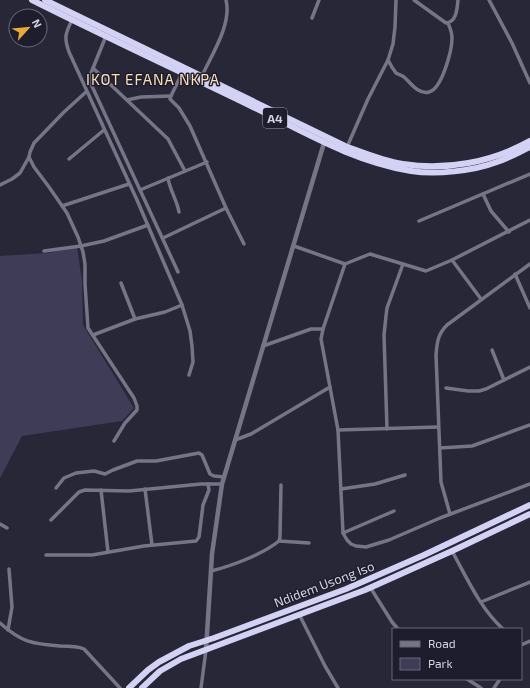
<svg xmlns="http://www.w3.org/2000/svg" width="530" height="688" font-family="'Exo 2',sans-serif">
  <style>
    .green { fill: #3f3c57 }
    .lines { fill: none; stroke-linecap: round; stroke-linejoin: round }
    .minor { stroke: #767588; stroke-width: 3.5 }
    .tertiary { stroke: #767588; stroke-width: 4.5 }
    .trunk { stroke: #d4d2f4; stroke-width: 6 }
    .labels { text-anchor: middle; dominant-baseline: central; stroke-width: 3; stroke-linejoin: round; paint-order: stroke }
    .shield { fill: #1e1d2e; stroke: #9d9caa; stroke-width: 1 }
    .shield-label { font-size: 12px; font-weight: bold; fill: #d4d3df }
    .street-label { font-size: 13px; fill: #d4d3df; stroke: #1e1d2e }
    .quarter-label { font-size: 15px; letter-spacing: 1px; fill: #fadfb7; stroke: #1e1d2e }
  </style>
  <rect width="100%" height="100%" fill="#282738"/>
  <polygon class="green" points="77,247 82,281 83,325 134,408 122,421 22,436 0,478 0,256 48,253"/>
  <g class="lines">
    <g class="minor">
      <path d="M414,0L446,23C457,22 457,8 458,0"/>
      <polyline points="489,0 512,43 530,83"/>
      <polyline points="312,18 319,0"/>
      <path d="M72,20C65,34 64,38 69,52L137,200L182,305L190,331L192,346L193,362L189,375"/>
      <polyline points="106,36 91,73 91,84 178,272"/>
      <path d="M388,60C390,64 393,69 396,73C399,75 402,75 404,77C410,82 418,95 429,92C442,89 452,50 452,38C452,32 450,28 448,23"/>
      <polyline points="93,68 168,139 185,171"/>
      <polyline points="182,73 171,96 170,99 179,108 190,126 226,208 244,244"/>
      <path d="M202,76C212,54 232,24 226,0"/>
      <polyline points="127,100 141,97 171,96"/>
      <polyline points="347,147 368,99 388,60 393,44 395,27 396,0"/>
      <polyline points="29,157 34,167 49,187 67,213 78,237 83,252 85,264 85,284 88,328 134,398 137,406 137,410 125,423 114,441"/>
      <polyline points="69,159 104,130"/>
      <path d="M168,178C170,191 177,200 179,212"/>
      <polyline points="0,185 12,179 20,173 29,157 30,152 34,143 64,112 86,92"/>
      <polyline points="140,190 207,162"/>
      <polyline points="483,194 491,211 509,232"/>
      <polyline points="62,206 129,184"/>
      <polyline points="419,221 530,174"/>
      <polyline points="163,238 226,208"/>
      <polyline points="294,246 345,264 370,254 426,271 452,260 530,220"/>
      <polyline points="44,251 81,246 104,241 148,225"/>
      <polyline points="452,260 481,299"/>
      <polyline points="345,264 323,329 321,339 338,430 343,533 347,540 351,544 356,546 366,547 389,540 440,518 530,484"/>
      <polyline points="515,274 530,308"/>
      <polyline points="121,283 135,319"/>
      <polyline points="93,335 135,319 165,312 182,305"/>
      <polyline points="263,346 311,329 323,329"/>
      <polyline points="492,350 504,380"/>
      <polyline points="446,388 468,391 479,391 486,389 530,367"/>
      <polyline points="387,429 384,335 386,316 387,308 403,264"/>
      <polyline points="338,430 438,427"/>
      <polyline points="235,440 251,434 330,387"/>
      <polyline points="440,448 472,446 530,425"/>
      <polyline points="56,488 64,478 76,473 94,471 105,474 113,470 137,461 156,461 199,453 202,455 210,474 214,476 224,477"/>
      <polyline points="145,489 152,545"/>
      <polyline points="341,489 375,484 405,475"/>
      <polyline points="101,490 108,552"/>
      <path d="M450,514L441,482L436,355C437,342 438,334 447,325L530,264"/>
      <polyline points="51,520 79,492 85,490 129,491 201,484 222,484"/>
      <polyline points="0,524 7,528"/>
      <polyline points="343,533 394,511"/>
      <polyline points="279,541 309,543"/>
      <path d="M452,551C467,578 480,608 503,629"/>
      <polyline points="46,555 92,555 144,546 196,541 199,537 203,505 209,490 208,484"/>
      <path d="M211,571C232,566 263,554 279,541L280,537L281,485"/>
      <polyline points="370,587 392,622 398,629"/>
      <polyline points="481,602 530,582"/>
      <polyline points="299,614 325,666 338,688"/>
      <path d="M0,623C21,642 32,644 60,646C68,646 77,646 84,649L120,688"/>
      <polyline points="8,630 12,607 9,569"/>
      <polyline points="521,645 530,641"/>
      <polyline points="467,679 481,688"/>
      <polyline points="201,688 206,650"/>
      <polyline points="494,688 500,679"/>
    </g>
    <polyline class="tertiary" points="206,650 212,554 222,484 324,143"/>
    <g class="trunk">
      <path d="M32,0C104,36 177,70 249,105C303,131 351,161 411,171C436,175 473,171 497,162C509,158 519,152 530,147"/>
      <path d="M45,0L345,146C364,153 383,161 403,164C446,171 492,162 530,141"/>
      <polyline points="129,688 148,670 159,662 189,646 214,638 346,589 424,555 530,505"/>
      <polyline points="142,688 160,671 181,659 365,590 452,551 530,514"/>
    </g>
  </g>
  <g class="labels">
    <rect class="shield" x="263" y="108" width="24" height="20" rx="3"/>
    <g class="shield-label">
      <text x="275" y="118">A4</text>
    </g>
    <g class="street-label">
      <text transform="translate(324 584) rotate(-21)">Ndidem Usong Iso</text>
    </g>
    <g class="quarter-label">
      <text x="153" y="79">IKOT EFANA NKPA</text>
    </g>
  </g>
  <rect x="392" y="628" width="130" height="52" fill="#1e1d2e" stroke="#676675"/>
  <rect x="400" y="641" width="20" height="6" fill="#767588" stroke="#676675"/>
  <text x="428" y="648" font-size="12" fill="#d4d3df">Road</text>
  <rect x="400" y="658" width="20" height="12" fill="#3f3c57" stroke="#676675"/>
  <text x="428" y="668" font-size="12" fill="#d4d3df">Park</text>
  <g transform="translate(28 28) rotate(63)"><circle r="19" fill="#1e1d2e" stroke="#676675"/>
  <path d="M0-3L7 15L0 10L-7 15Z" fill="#eaaa38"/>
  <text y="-6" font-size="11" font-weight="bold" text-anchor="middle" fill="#d4d3df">N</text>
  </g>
</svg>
